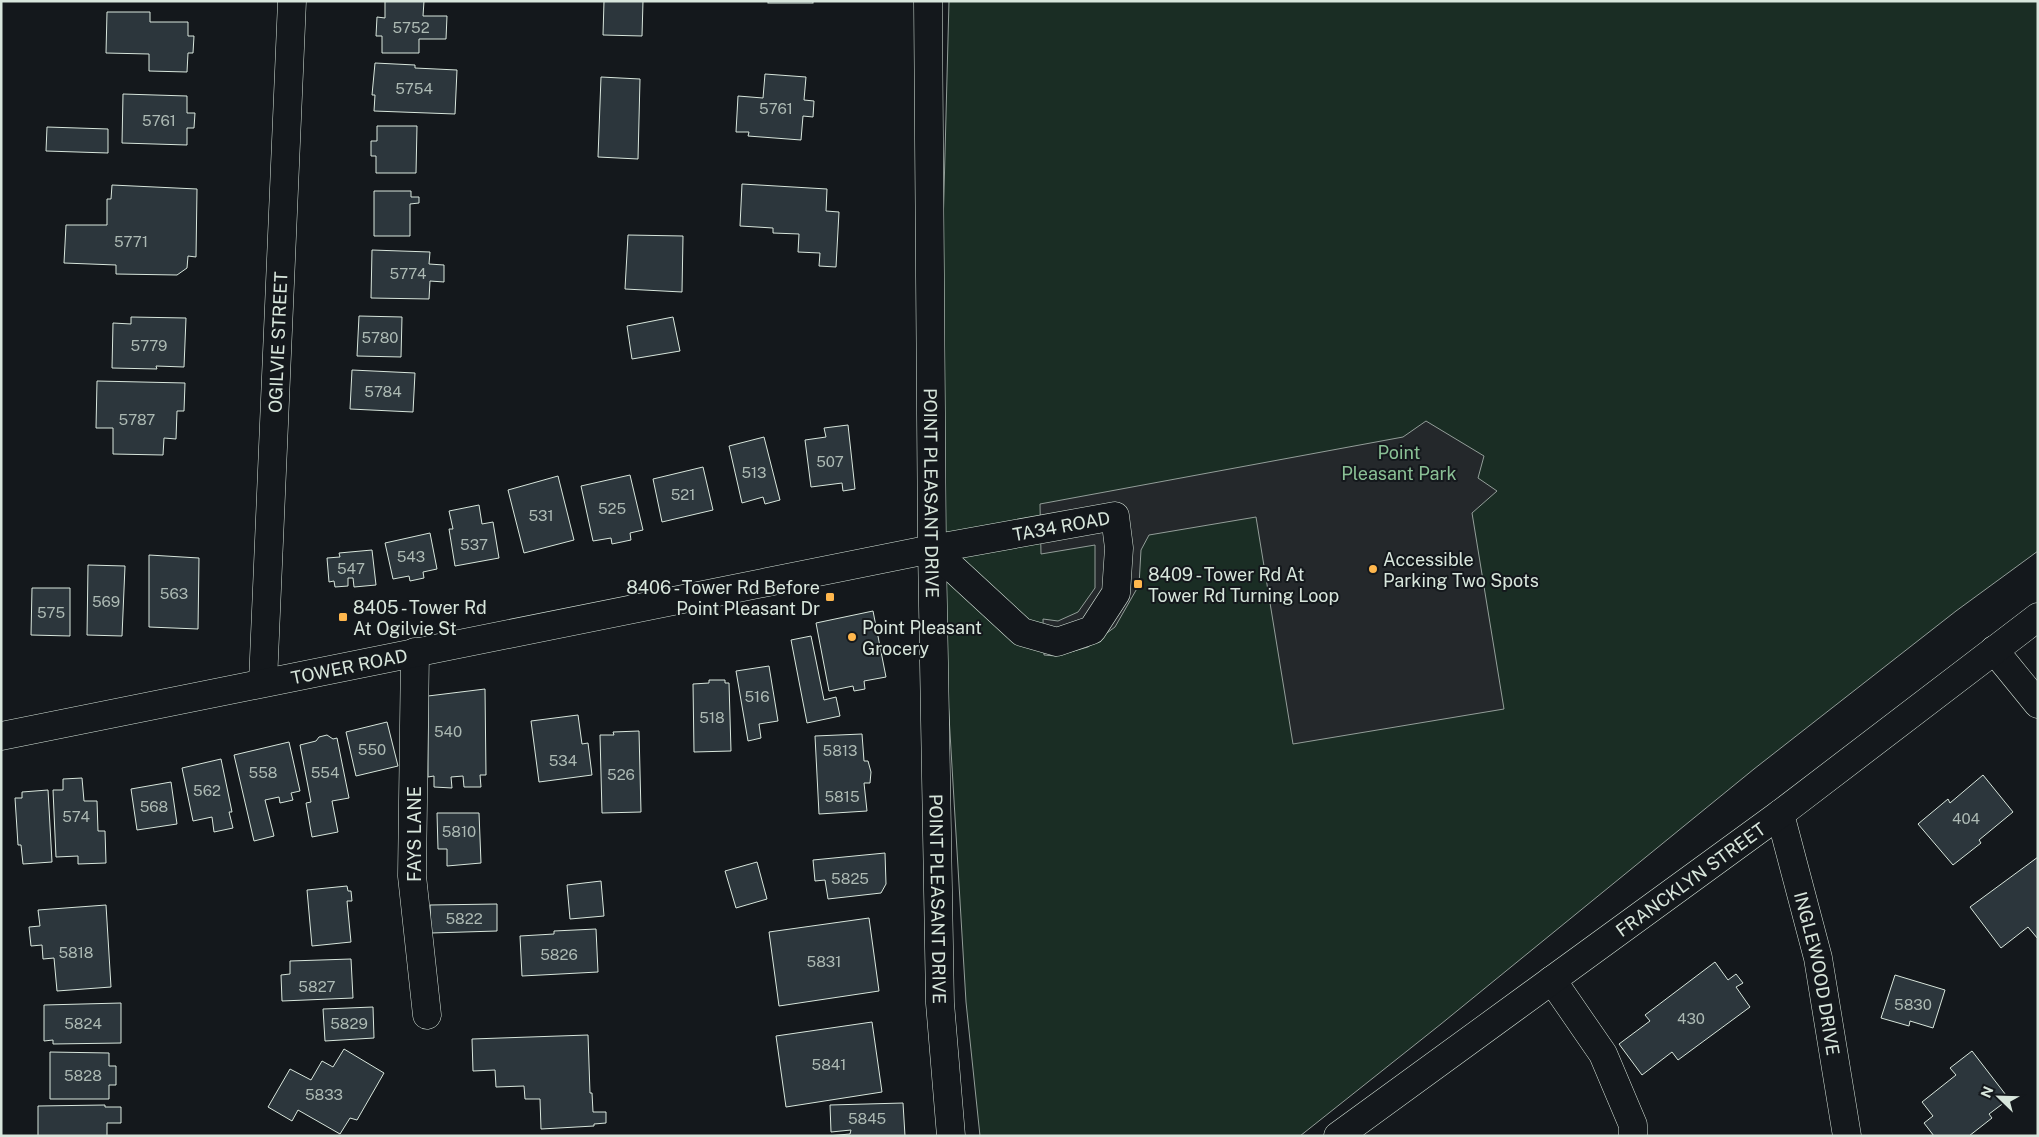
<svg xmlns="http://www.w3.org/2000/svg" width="2039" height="1137" font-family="'Public Sans',sans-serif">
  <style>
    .green { fill: #1a2d24; stroke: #939e99 }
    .parking { fill: #24282b; stroke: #939e99 }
    .building { fill: #2c363c; stroke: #d8e6dc }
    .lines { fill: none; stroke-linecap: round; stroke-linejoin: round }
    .minor-casing { stroke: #d8e6dc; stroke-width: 29 }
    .minor { stroke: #14181c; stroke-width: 28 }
    .poi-dot { fill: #ffb74d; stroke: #14181c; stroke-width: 2 }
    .labels { text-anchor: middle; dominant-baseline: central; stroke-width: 4; stroke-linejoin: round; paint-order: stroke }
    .number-label { font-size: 15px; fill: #adbab4 }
    .street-label { font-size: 18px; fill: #d8e6dc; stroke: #14181c }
    .park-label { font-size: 18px; fill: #8ac095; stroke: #14181c }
    .poi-label { font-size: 18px; fill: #d8e6dc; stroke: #14181c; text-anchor: start }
  </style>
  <rect width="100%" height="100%" fill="#14181c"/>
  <polygon class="green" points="949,1 2038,1 2038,551 1956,611 1754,769 1441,1024 1300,1136 980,1136 966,1002 936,497"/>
  <polygon class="parking" points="1426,421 1484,456 1478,478 1497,491 1472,513 1504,709 1293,744 1256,517 1149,535 1141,550 1139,585 1115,627 1088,647 1056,656 1044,655 1043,619 1058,621 1078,612 1095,588 1095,545 1041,554 1040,504 1403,437"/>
  <g class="building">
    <polygon points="385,1 424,1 423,16 447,16 446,39 419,39 419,53 382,53 382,36 376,36 377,17 385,18"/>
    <polygon points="604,1 643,1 642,36 603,35"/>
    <rect x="768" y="1" width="45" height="2"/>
    <polygon points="107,12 150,12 150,22 188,22 188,36 194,36 193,53 188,53 187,72 149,71 149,54 106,53"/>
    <polygon points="375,63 415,65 415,68 457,70 455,114 374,111 375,95 372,95"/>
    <polygon points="765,74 806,77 804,100 814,101 813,117 803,116 801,140 748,136 749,132 736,132 738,96 763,98"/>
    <polygon points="601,77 640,79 638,159 598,157"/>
    <polygon points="123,94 187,96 187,113 195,113 194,128 187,128 187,145 122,143"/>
    <polygon points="377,126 417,126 416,173 376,173 376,156 371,156 371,141 377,141"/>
    <polygon points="47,127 108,129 108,153 46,151"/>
    <polygon points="742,184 827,189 826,211 839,212 836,267 819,266 820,253 798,252 799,234 773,233 773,228 740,226"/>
    <polygon points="112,185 197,189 196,257 188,256 187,268 177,275 116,274 116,265 64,263 66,225 107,225 107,199 111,199"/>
    <polygon points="374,191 411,191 411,197 419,197 419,203 410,204 410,236 374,236"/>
    <polygon points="628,235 683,236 682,292 625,289"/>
    <polygon points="372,250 430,252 429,264 444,265 444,282 430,281 429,299 371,298"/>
    <polygon points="359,316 402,317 401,357 357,356"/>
    <polygon points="131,317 186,318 184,367 156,366 157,369 112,368 113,323 131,324"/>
    <polygon points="673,317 680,351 632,359 627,326"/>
    <polygon points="352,370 415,373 413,412 350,409"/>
    <polygon points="97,381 185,383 184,411 177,411 176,439 164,438 163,455 113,454 113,428 96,428"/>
    <polygon points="848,425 855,489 843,491 842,483 811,487 805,440 826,437 824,428"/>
    <polygon points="764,437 780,500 765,504 763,497 742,503 729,446"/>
    <polygon points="703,467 713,510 662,522 653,479"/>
    <polygon points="630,475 643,530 630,533 631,540 612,544 611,538 593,541 581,486"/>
    <polygon points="558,476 574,540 524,553 508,490"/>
    <polygon points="479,505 482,524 493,522 499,558 455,566 449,529 453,529 449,511"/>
    <polygon points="430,533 437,569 423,572 424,578 410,581 409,576 393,579 385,543"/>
    <polygon points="372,550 376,585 354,587 353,578 348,578 348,586 335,587 334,581 329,582 327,558 340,557 339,553"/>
    <polygon points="149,555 199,558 198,629 149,627"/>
    <polygon points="88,565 125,566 122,636 87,635"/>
    <polygon points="32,588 70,588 70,636 31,635"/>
    <polygon points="873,611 886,677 864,681 865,689 854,691 853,686 829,691 816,623"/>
    <polygon points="811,636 824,700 836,697 840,716 807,723 791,640"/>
    <polygon points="769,666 778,721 759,724 761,738 748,741 736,671"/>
    <polygon points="709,680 725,680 725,683 729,683 731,751 694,752 693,684 709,683"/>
    <polygon points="485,689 486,775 480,775 481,787 464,787 463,776 451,777 452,788 434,787 434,776 428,777 428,696"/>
    <polygon points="578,715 582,744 588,743 592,775 539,782 531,721"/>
    <polygon points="387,722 398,766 356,776 346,732"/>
    <polygon points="639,731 641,812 602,813 600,735 614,735 613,732"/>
    <polygon points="862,734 864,761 868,761 871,772 870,783 864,783 867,811 819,814 815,736"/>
    <polygon points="327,735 333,739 337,738 349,798 332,801 338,832 312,837 306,803 311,802 300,745 316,741 319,737"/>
    <polygon points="289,742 300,791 291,793 293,800 280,803 279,797 265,800 274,836 254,841 234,755"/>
    <polygon points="221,759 232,812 229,812 233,828 214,832 212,817 193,821 182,768"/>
    <polygon points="1983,775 2013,812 1979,840 1981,843 1953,865 1918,824 1948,799 1950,803"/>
    <polygon points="82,778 84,801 97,801 98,831 105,831 106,863 78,864 78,856 56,857 53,790 63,790 63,779"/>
    <polygon points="171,782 177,824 137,830 131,789"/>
    <polygon points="48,790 52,862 23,864 21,845 18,845 15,798 22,798 22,792"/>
    <polygon points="437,813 479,813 481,863 447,866 447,849 438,849"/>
    <polygon points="885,853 886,884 881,893 828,899 825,880 815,881 813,860"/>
    <polygon points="2038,857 2038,939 2028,927 2001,948 1970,907"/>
    <polygon points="757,862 767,899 736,908 725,871"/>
    <polygon points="601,881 604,916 570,919 567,885"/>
    <polygon points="347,886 348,891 351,891 352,901 347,901 351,942 312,946 307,890"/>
    <polygon points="497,904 497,931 431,933 430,905"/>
    <polygon points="106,905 111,987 57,991 54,958 43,959 42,945 31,946 29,927 40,926 38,910"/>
    <polygon points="869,918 879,991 779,1006 769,932"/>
    <polygon points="596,929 598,972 522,976 520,936 554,934 554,931"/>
    <polygon points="351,959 353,998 282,1001 281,975 290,974 290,961"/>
    <polygon points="1715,962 1728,980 1736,974 1743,983 1736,987 1750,1007 1678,1060 1672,1052 1642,1075 1619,1044 1650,1021 1645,1015"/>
    <polygon points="1895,975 1945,990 1933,1028 1910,1021 1909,1026 1881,1018"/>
    <polygon points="121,1003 121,1043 53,1044 53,1040 44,1041 44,1005"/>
    <polygon points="373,1007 374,1038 325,1041 323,1009"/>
    <polygon points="872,1022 882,1092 786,1107 776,1036"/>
    <polygon points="588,1035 590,1093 592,1093 593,1112 606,1112 606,1123 594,1124 594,1126 541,1129 540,1099 525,1099 524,1086 496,1087 495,1070 473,1071 472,1039"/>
    <polygon points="344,1049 384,1073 357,1120 350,1118 340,1134 298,1110 292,1121 268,1107 290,1069 311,1080 322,1061 333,1067"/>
    <polygon points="1972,1051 2009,1099 1989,1114 1992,1118 1969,1136 1934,1136 1924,1123 1933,1116 1922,1102 1956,1075 1950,1068"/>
    <polygon points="50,1052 109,1053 109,1066 116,1066 116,1085 109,1085 109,1099 50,1099"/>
    <polygon points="903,1103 905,1136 827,1136 850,1134 851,1130 831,1132 830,1105"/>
    <polygon points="105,1105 105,1107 121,1107 121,1123 107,1123 107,1136 38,1136 38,1106"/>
  </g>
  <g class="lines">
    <g class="minor-casing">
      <g id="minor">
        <path id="s1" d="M928,1L932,549L940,1003L951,1136"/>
        <polyline points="1994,650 2038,704"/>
        <polyline points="415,652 412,876 427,1015"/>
        <path id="s2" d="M263,682L292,1"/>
        <path id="s3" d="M1,736L932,549L1115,516L1119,548L1116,593L1092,630L1057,642L1022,632L932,549"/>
        <path id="s4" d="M1780,814L1818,958L1847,1136"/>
        <polyline points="1552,980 1603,1054 1633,1125 1633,1136"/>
        <path id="s5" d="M1338,1136L1780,814L2038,617"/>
      </g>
    </g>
    <use href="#minor" class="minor"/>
  </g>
  <g class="poi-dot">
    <circle cx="1373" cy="569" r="5"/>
    <rect x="1133" y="579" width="10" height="10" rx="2.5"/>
    <rect x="825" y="592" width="10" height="10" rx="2.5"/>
    <rect x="338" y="612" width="10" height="10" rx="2.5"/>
    <circle cx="852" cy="637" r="5"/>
  </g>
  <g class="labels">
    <g class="number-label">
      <text x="411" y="27">5752</text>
      <text x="414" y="88">5754</text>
      <text x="776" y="108">5761</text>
      <text x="159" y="120">5761</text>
      <text x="131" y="241">5771</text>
      <text x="408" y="273">5774</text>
      <text x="380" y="337">5780</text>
      <text x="149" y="345">5779</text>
      <text x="383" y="391">5784</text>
      <text x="137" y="419">5787</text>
      <text x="830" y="461">507</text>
      <text x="754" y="472">513</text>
      <text x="683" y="494">521</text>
      <text x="612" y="508">525</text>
      <text x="541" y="515">531</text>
      <text x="474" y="544">537</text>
      <text x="411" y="556">543</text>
      <text x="351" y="568">547</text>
      <text x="174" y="593">563</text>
      <text x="106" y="601">569</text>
      <text x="51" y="612">575</text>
      <text x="757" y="696">516</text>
      <text x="712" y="717">518</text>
      <text x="448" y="731">540</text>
      <text x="372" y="749">550</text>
      <text x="840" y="750">5813</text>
      <text x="563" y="760">534</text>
      <text x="263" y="772">558</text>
      <text x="325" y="772">554</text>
      <text x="621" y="774">526</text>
      <text x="207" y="790">562</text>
      <text x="842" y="796">5815</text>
      <text x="154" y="806">568</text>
      <text x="76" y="816">574</text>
      <text x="1966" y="818">404</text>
      <text x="459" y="831">5810</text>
      <text x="850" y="878">5825</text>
      <text x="464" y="918">5822</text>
      <text x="76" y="952">5818</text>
      <text x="559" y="954">5826</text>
      <text x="824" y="961">5831</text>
      <text x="317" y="986">5827</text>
      <text x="1913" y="1004">5830</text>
      <text x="1691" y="1018">430</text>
      <text x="83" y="1023">5824</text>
      <text x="349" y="1023">5829</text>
      <text x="829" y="1064">5841</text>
      <text x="83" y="1075">5828</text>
      <text x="324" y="1094">5833</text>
      <text x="867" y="1118">5845</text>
    </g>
    <g class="street-label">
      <text stroke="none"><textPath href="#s2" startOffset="340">OGILVIE STREET</textPath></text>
      <text stroke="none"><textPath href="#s1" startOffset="492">POINT PLEASANT DRIVE</textPath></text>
      <text stroke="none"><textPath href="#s3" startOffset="1081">TA34 ROAD</textPath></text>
      <text stroke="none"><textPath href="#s3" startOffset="355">TOWER ROAD</textPath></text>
      <text transform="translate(414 834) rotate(-90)">FAYS LANE</text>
      <text stroke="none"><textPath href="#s5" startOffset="436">FRANCKLYN STREET</textPath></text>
      <text stroke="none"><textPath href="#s1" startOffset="898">POINT PLEASANT DRIVE</textPath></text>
      <text stroke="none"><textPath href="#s4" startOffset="164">INGLEWOOD DRIVE</textPath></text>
    </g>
    <g class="park-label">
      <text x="1399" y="452">Point<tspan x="1399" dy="21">Pleasant Park</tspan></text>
    </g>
    <g class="poi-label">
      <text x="1383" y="559">Accessible<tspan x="1383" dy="21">Parking Two Spots</tspan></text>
      <text x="1148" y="574">8409 - Tower Rd At<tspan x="1148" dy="21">Tower Rd Turning Loop</tspan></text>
      <text x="820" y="587" text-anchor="end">8406 - Tower Rd Before<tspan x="820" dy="21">Point Pleasant Dr</tspan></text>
      <text x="353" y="607">8405 - Tower Rd<tspan x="353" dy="21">At Ogilvie St</tspan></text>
      <text x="862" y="627">Point Pleasant<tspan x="862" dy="21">Grocery</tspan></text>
    </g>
  </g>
  <rect width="2039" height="1137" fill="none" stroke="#d8e6dc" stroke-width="5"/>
  <g transform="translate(1999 1097) rotate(293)" stroke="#14181c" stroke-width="4" paint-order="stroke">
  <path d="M0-4L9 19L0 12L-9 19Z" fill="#d8e6dc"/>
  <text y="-8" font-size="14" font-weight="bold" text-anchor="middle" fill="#d8e6dc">N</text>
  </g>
</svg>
